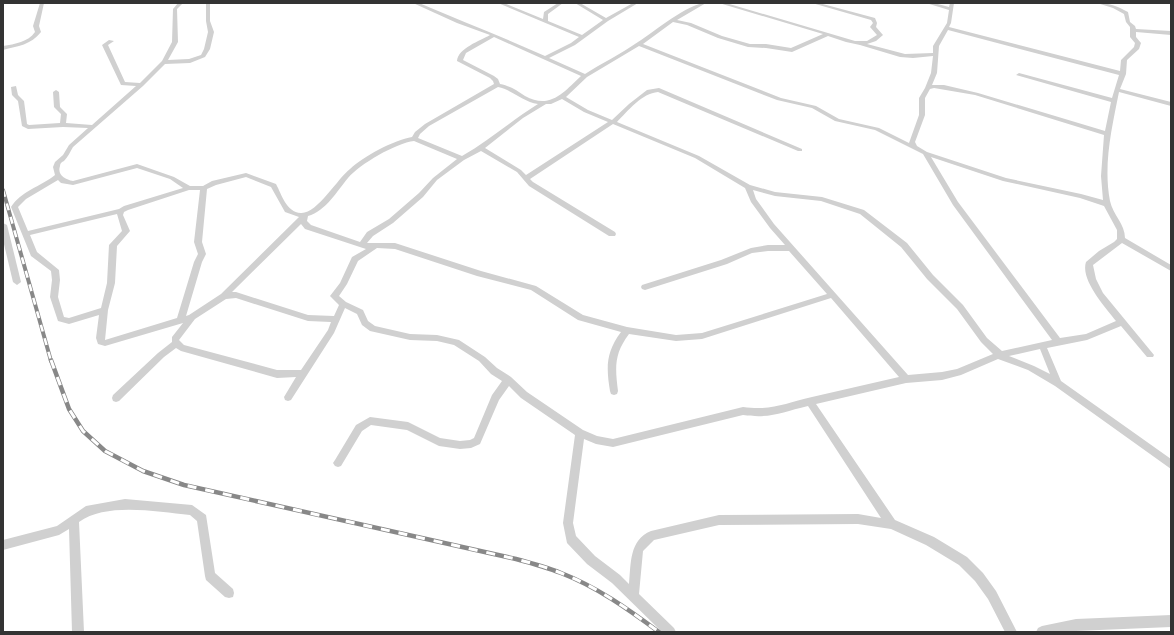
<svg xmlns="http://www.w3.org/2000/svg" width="1174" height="635" font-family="'Noto Sans',sans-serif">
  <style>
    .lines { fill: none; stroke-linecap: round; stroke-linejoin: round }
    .minor { fill: #d0d0d0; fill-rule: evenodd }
    .rail-far1-casing { stroke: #888; stroke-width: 4 }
    .rail-casing { stroke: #888; stroke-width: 4.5 }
    .rail-far1 { stroke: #fff; stroke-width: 2.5; stroke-dasharray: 7; stroke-linecap: butt }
    .rail { stroke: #fff; stroke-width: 3; stroke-dasharray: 9; stroke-linecap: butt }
  </style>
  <rect width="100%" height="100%" fill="#fff"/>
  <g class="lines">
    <g class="minor">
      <path d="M40,3H44L39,26L41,32C31,45 18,46 3,50V46C15,44 28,42 35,32L33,26Z"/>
      <path d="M178,3H183L177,9L178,42L168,60L189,59L201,55L204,49L208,32L206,21V3H210V21L214,32L210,49L205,57L190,63L165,64L143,86L73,147C70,152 68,157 64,161C62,162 60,163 60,166C57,175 65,179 73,181L137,164L174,177L190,186H203L212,181L246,173L276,184C282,195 286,212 301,213C317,214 338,178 350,169C364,156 394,140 412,137L415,132L425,124L494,84L493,81L490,78L457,61C458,48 480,41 490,35L457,23L413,3H419C461,21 503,37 545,56L571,43L579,37L498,3H504L543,19L544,12L558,3H563L548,14V21L582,35L603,20L575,3H580L606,18L633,3H638L608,21L575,45L549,58L585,74C602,63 621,54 638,42C654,32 688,3 706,3L677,20L691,23L722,36L750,44H766L791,48L823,34L719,3H726L855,41H867L877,35L870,27L873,23L871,20L812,3H819L875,18L877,23L876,27L883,35L876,41L867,44L905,54L933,53V46L947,23L949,10L926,3H934L949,7L950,3H954L951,23L949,27L1120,71L1121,60L1134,47L1135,43L1130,37V27L1126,22L1124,14L1113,8L1097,3C1109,3 1117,6 1128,12L1130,22L1135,26L1136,29L1171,31V35L1136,32V37L1141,43L1139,49L1127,60L1126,74L1120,89L1171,102V106L1119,92C1112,127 1103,165 1110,201C1113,215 1125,224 1125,238L1171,265V271L1122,243L1093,265L1096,279L1103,293L1154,355L1153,357H1147L1121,326L1087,340L1047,348L1061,381L1171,459V469L1055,386L1028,370L998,359L961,375L942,380L906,383L816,404L895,520L934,537L967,557L983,573L996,591L1017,632H1005L988,599L975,581L959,565L926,545L891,529L858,524L719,525L654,540L643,551L639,594L674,628L676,632H662L612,583L587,564L567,543L563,523L575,435L521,398L509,386L499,400L480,444L471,448L460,449L439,446L407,430L371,425L362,431L341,466L338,467L335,466L333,463L335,460L356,425L370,417L408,422L440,438L460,441L470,440L474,438L492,395L502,381L491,374L479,361L454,345L437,341L410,340L370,331L362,325L357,314L345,308L334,333L291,400L288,401L285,400L284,397L296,377L277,378L181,351L176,348L164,357L119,401L116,402L113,401L112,398L113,395L158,353L172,342V337L183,323L105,346L98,344L96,338L99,315L69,324L58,321L50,297L52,280L51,271L31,256L11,207C21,191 40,187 55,175L53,167L55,162L63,155L69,145L88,128L63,127L28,129L22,126L18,101L12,95L11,87L16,86L18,95L24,101L27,124L29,125L60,123L61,114L54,107L53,92L56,90L59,92L60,107L67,114L66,123L92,125L136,86L121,85L102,45L109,40L114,41L108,45L125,82L140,83L162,61L172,42L173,9ZM673,22L687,25L718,38L748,47L766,48L792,52L828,36L846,42L860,45L900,57L913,58L933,56L931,73L925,88L919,98V115L909,143L879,128L839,119L816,106L781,98L643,44ZM948,30L1119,75L1112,98L1019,73L1016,75L1111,102L1105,131L978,93L944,85H932L937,73L939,46ZM494,37L581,76C564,92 550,110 525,96C516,90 510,86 500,84L498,79L494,76L463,60L466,53ZM639,46L777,100L812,108L835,121L875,130L923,154L953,205L1052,340L1002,351L987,338L963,305L933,275L907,243L864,210L822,197L775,192L750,185L699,156L617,122C628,111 642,93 658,92L798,151H802V149L659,88L647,90L629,104L612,120L588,110L566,97L587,77ZM498,87C513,90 523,102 538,104C512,120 489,141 462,156L418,138L420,134L429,126ZM934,88L975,95L1104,135L1101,176L1103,200L1081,194L1006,178L927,152L917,146L915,142L925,115V98L930,89ZM562,99L584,112L608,122L526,175L521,170L485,148L523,118L546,104H551ZM613,124L695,158L745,188L751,202L770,228L785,245H768L751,248L721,260L642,285L641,287L642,289L645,290L727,264L752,253L768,251H789L827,294L702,333L676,335L627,327L583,315L536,286L481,271L395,243H367L373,236L393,223L423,197L437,180L464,160L481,151L517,172L529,186L609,236H615L616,234L615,232L533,182L530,179ZM414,141L457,159L433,178L419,193L389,219L367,232L360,242L311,225L307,221L308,216C326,211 337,191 348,178C360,164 396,143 414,141ZM931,157L1003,181L1080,198L1104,206L1117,230V239L1114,242L1099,251L1086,262C1080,280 1106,308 1116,321L1086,334L1060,338L958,202ZM137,168L170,179L183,188L124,206L119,209L28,231L18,207L26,199L58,180L61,183L73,185ZM246,177L271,187L285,212L299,217L221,294L189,315L186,316L202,262L206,254L202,242L207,189L216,185ZM189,190H200L194,242L198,254L194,262L177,318L105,340L108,310L115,283L117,246L130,231L123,215L124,212L128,210ZM753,190L775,196L821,201L860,214L901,247L927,279L957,309L981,342L993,354L957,369L942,372L908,375L774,224L756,199ZM117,214L122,231L109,245L107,283L101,308L69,318L64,317L58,297L60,280L59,270L37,252L30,235ZM301,224L305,229L366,249L352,257L340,283L330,296L339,305L334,316L308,315L236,292H232ZM377,248L395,249L477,276L531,290L578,320L621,332C606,352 606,367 610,391L611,394L614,395L617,394L618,391C615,367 614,354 629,334L676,341L702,339L831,298L899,377C870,384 841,390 812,397C785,403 772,411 743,407L613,439L597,436L583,430L527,392L511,377L497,368L485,357L459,340L437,335L410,334L375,326L368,321L363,310L346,302L339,296L347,284L358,261ZM236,298L308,321L331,322L328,330L301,370H277L184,345L179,340L195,319L226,299ZM1040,349L1050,374L1034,366L1009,356ZM808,406L881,518L858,514L719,515L651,531C629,540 631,564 629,584L620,575L595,556L576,536L573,523L584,439L596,444L613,447L743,415C771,419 782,412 808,406Z"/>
      <polygon points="3,223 7,225 21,282 17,285 13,282 3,240"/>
      <path d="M125,499L192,505L206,515L215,573L233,589L234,593L233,597L229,598L225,597L206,580L205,576L197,521L190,515C157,512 107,502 79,522L84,632H72L69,529L59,535L3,550V540L57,526L86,506Z"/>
      <polygon points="1171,615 1171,627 1076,631 1069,632 1036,632 1038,628 1042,626 1076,619"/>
    </g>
    <g class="rail-far1-casing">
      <polyline id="rail-far1" points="3,190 51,361"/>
    </g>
    <g class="rail-casing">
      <path id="rail" d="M51,360L69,409L83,431L105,451L143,471L184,485L516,559C531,563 546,567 561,573C597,587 628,609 659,632"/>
    </g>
    <use href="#rail-far1" class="rail-far1"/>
    <use href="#rail" class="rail"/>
  </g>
  <rect width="1174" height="635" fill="none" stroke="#333333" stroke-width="8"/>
</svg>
